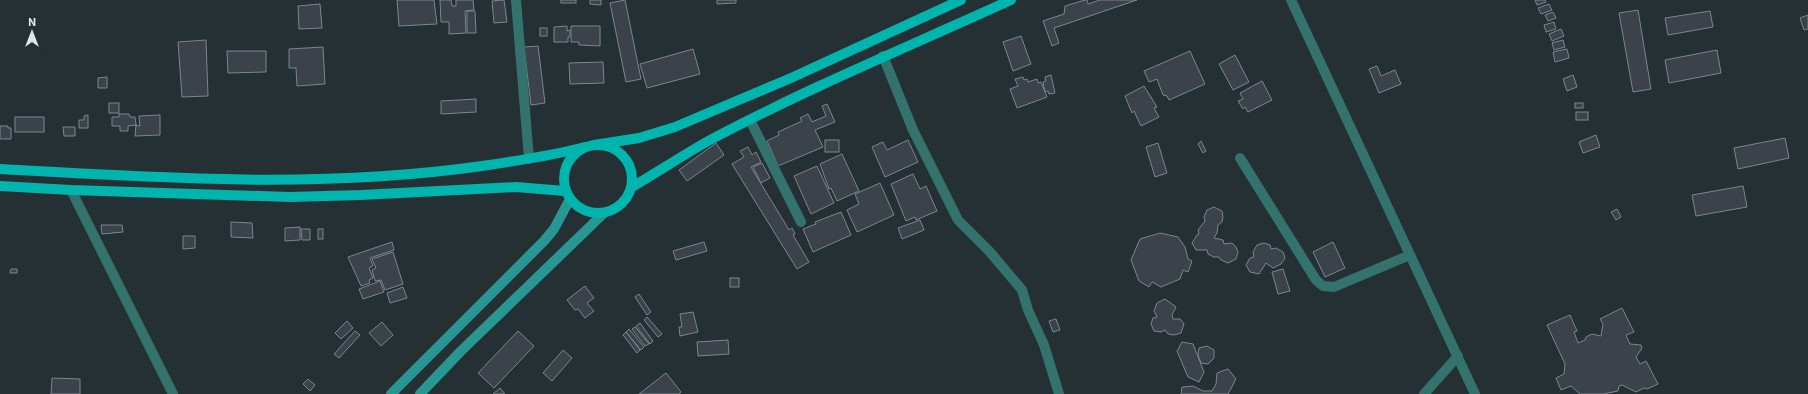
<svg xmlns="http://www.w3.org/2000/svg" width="1808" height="394" font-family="Roboto,sans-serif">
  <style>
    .building { fill: #3b424a; stroke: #7d858f }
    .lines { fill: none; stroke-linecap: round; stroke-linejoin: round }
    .street { stroke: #34726d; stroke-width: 10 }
    .secondary { stroke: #289791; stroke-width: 10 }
    .primary { stroke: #00b5ad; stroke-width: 10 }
  </style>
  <rect width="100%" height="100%" fill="#243034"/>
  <g class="building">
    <polygon points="397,0 434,0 437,24 399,26"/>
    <polygon points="440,0 451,0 452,6 456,6 456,0 473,0 474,10 465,11 466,33 449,34 449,22 441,22"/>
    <polygon points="504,0 507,22 494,23 492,1"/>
    <rect x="561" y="0" width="15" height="3"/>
    <polygon points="590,0 601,0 601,5 590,4"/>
    <polygon points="625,0 641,79 626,82 610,3"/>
    <polygon points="717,0 736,0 736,3 717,4"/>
    <polygon points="1085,0 1087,0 1088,4 1100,0 1137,0 1054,28 1059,43 1052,46 1043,21 1064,14 1065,6"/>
    <polygon points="1535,0 1545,0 1546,2 1537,5"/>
    <polygon points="320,4 322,28 299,29 298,6"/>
    <polygon points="1549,4 1552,10 1541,14 1538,8"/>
    <polygon points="1638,10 1651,89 1633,92 1619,13"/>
    <polygon points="467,11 475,11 476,33 467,33"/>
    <polygon points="1710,11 1713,27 1668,35 1665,18"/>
    <polygon points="1553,12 1556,18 1548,21 1545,15"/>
    <polygon points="1808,15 1808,29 1804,30 1800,18"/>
    <polygon points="1554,22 1556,29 1546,32 1544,25"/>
    <polygon points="567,26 567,31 570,30 570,37 568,37 568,42 554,42 554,27"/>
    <polygon points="571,26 600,26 600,46 579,45 579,42 571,42"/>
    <rect x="540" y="28" width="7" height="8"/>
    <polygon points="1561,29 1564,36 1552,41 1549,34"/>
    <polygon points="1021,36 1031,64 1013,71 1003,42"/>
    <polygon points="206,40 208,96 182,97 178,42"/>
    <polygon points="1563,40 1565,47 1554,50 1552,43"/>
    <polygon points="538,46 545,103 531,105 524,47"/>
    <polygon points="323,47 325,84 297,86 296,68 289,68 289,49"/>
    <polygon points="693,49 700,74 647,88 640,64"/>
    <polygon points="1567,49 1569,58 1555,62 1553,52"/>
    <polygon points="1717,50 1721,73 1669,83 1665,60"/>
    <polygon points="227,51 266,51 266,72 228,73"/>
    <polygon points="1190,51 1205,84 1169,100 1167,96 1163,95 1157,79 1149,82 1144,71"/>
    <polygon points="1235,55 1249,82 1233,90 1219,64"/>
    <polygon points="603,62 604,83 570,84 569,63"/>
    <polygon points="1377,66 1381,76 1395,70 1401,84 1379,93 1369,69"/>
    <polygon points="1051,75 1055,93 1049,94 1048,91 1045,92 1043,82 1046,81 1045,77"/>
    <polygon points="1573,75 1577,87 1567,91 1563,79"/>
    <polygon points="107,77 107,88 98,88 98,78"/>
    <polygon points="1023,77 1024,80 1027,79 1028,82 1037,79 1038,83 1041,82 1047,97 1017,108 1010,89 1018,86 1015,79"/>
    <polygon points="1262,81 1272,100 1248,112 1245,107 1243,109 1238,101 1243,99 1240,93"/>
    <polygon points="1144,86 1157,107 1154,108 1159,117 1141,126 1134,111 1132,113 1125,96"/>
    <polygon points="476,99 476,112 441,114 441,101"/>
    <rect x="109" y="103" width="10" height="10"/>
    <rect x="1575" y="103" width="8" height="5"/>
    <polygon points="827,104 835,122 815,130 823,147 778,166 767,141 779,135 778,132 802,121 800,118 808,114 812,122 826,116 822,106"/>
    <rect x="1576" y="112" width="12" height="8"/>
    <polygon points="119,114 129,114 130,117 135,117 136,125 128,126 128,131 120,131 120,126 112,126 112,117 119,117"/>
    <polygon points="88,115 88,128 79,128 79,120 84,120 84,116"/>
    <polygon points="160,115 160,135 135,136 136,125 140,126 139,116"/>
    <rect x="15" y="117" width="29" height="15"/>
    <polygon points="0,126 8,126 8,128 11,128 11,139 0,139"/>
    <polygon points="63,127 75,127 75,136 64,136"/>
    <polygon points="1596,135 1600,147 1583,153 1579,142"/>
    <polygon points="1785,138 1789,158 1738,169 1734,148"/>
    <rect x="825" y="140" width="14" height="12"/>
    <polygon points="908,140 918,162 885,177 872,147 883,142 887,150"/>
    <polygon points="1201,141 1206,151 1203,153 1198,144"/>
    <polygon points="716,143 724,155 687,181 679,170"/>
    <polygon points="1158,143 1167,173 1155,177 1146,147"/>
    <polygon points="748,147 752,155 756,152 761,162 751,167 789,230 792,228 795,234 793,235 809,262 797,269 732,164 744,157 740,151"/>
    <polygon points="842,154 859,191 837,201 831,188 829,189 820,164"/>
    <polygon points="762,163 770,178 761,183 753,167"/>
    <polygon points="817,166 834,203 811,214 794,176"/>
    <polygon points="913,174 920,189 926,186 937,211 916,220 915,217 906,221 891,184"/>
    <polygon points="880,183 894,215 857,232 847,210 859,204 855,194"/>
    <polygon points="1743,186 1747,207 1696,216 1692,195"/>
    <polygon points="1214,207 1222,211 1223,217 1222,222 1218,225 1217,233 1214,238 1223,240 1224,244 1232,243 1236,247 1238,252 1236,259 1228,263 1221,260 1219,257 1214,257 1208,254 1207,250 1196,250 1192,243 1197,235 1199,234 1198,230 1205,221 1204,217 1207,210"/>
    <polygon points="1617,209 1621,217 1616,220 1611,212"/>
    <polygon points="841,212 851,235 813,252 803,229 816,224 815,222"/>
    <polygon points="920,220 924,230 902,239 898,228"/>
    <polygon points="231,222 252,223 253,238 231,237"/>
    <polygon points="101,225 122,225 123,232 102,234"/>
    <polygon points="300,227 300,240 285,241 285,228"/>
    <polygon points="301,229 310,229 310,240 302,240"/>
    <rect x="318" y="229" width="5" height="10"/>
    <polygon points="1160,233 1178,237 1185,247 1188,259 1192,261 1188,272 1183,270 1180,279 1161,287 1152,282 1149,287 1139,281 1131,260 1140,239"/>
    <polygon points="183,236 195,236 195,248 183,249"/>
    <polygon points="392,242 394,250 370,258 373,266 369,268 373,278 369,280 370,283 361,286 348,257"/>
    <polygon points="704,242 707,251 676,260 673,251"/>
    <polygon points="1333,242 1345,268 1325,277 1313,252"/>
    <polygon points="1264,243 1270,245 1271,249 1276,248 1283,252 1285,258 1281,264 1273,268 1266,263 1259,274 1250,272 1246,265 1250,258 1254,257 1253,252 1257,245"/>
    <polygon points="393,252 403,284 385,290 381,280 375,281 372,270 376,268 372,259"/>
    <polygon points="11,269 17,269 17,273 10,273"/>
    <polygon points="1283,269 1290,291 1278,294 1272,272"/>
    <rect x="730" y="278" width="9" height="9"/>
    <polygon points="380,281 384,292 363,299 359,289"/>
    <polygon points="585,286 594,298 587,303 594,311 585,318 578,309 575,310 567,300"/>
    <polygon points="403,287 407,298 390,303 387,293"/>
    <polygon points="639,294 651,312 647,315 635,297"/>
    <polygon points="1165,299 1176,307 1172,315 1173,319 1180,319 1184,324 1181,333 1174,335 1168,334 1165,330 1161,332 1154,331 1151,324 1153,318 1157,317 1154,311 1157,303"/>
    <polygon points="1622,308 1634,332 1626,335 1630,344 1641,345 1642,348 1636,357 1640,364 1646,361 1658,384 1647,389 1644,388 1636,392 1622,385 1619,386 1618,391 1603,394 1580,394 1571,386 1561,390 1556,378 1564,374 1565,364 1547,325 1570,315 1577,331 1574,332 1578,343 1585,340 1586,337 1592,334 1601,336 1603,324 1600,319"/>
    <polygon points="693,312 698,332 680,336 679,327 682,327 680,314"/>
    <polygon points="647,317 662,334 658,337 644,320"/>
    <polygon points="1056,319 1060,330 1053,332 1049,321"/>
    <polygon points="347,321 353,328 341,339 335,333"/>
    <polygon points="382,322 393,335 381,346 369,333"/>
    <polygon points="640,323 653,341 650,344 636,326"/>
    <polygon points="635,327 649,344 645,346 632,329"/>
    <polygon points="629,329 644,347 641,350 626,332"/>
    <polygon points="355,331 360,335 339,358 334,354"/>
    <polygon points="518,331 534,346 494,388 478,373"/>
    <polygon points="626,332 640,350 637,353 623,335"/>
    <polygon points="728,340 729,354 698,356 697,342"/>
    <polygon points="1182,342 1193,344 1204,372 1199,382 1188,377 1177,351"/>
    <polygon points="1207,346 1214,350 1214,358 1208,364 1201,363 1198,355 1199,348"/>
    <polygon points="563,350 572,358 552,381 543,373"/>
    <polygon points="1228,369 1236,379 1228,394 1181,394 1182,387 1193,386 1203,391 1212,391 1216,384 1217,373"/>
    <polygon points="666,373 681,392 679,394 639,394"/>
    <polygon points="52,378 80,379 80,394 51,394"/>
    <polygon points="308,379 315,385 310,391 303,384"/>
    <polygon points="500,388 505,394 493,394"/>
  </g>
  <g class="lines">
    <g class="street">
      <polyline points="516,0 529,159"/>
      <polyline points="1291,0 1475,394"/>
      <polyline points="883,56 913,130 958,220 990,252 1022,290 1028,310 1044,345 1059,394"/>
      <polyline points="750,120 801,222"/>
      <polyline points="1240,158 1316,280 1323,286 1334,287 1410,255"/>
      <polyline points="71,190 173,394"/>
      <polyline points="1424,394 1458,356"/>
    </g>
    <g class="secondary">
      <polyline points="391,394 544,241 554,229 570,199"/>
      <polyline points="420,394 461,351 604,213"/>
    </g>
    <g class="primary">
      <circle cx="598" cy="179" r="34"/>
      <polyline points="594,145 639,138 675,127 791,78 961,0"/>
      <path d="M0,169C161,178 321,189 482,166C516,161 551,156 585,147"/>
      <polyline points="0,186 71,190 290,197 361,195 516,187 565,191"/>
      <path d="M632,187C658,172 683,155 710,140C808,88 910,46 1011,0"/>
    </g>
  </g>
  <g transform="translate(32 32)" stroke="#243034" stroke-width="3" paint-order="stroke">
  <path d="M0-3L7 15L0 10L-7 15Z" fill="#dee6e8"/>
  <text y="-6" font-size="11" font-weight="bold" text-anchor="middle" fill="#dee6e8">N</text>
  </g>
</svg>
